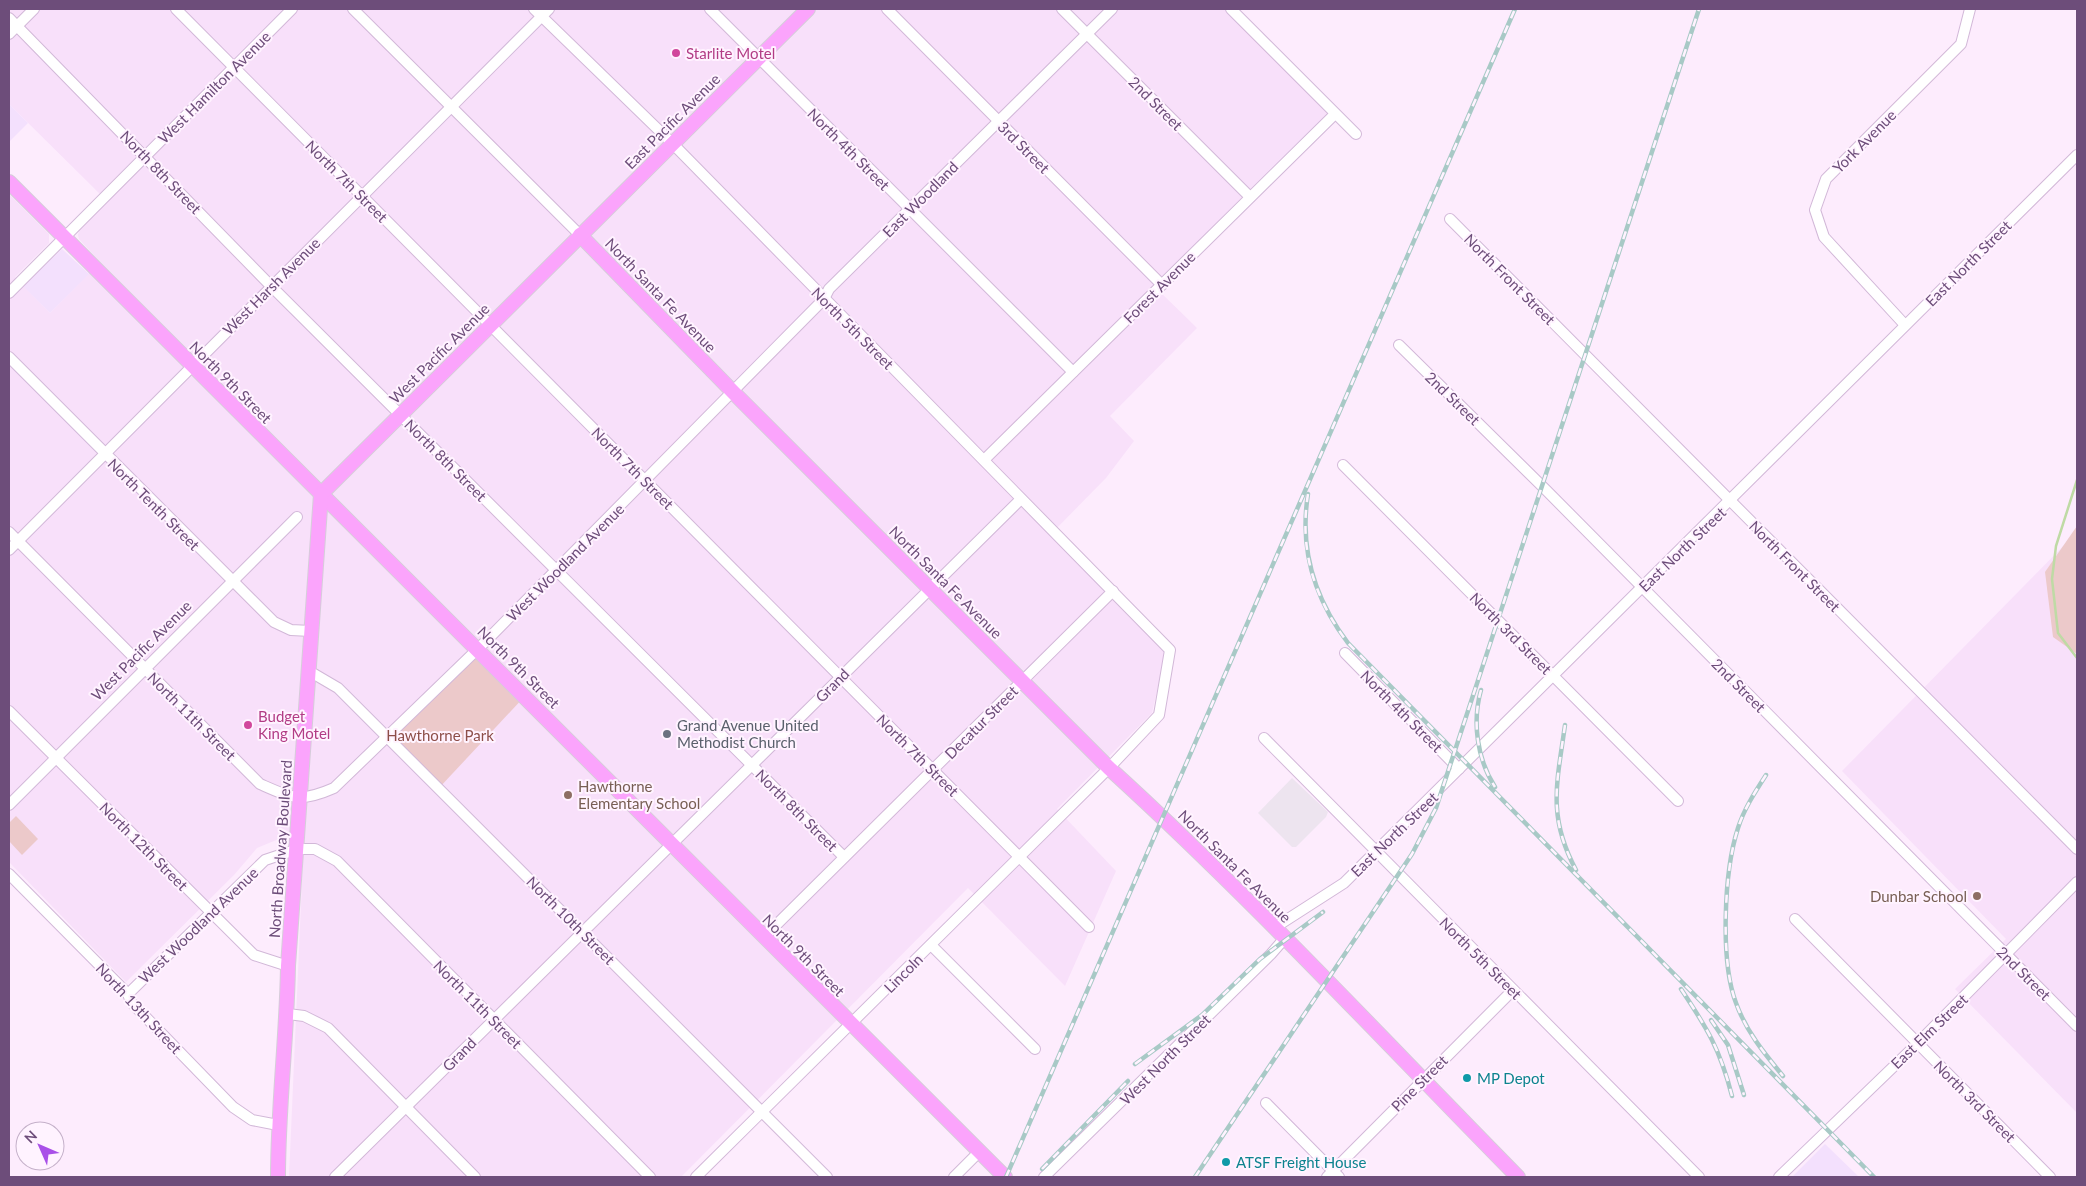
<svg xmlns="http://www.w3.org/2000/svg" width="2086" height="1186" font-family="Lato,sans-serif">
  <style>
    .residential { fill: #f8e0fa }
    .commercial { fill: #f3e0fd }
    .industrial { fill: #ede4ef }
    .green { fill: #ecc9ca }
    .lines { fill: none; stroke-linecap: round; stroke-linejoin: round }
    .stream { stroke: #bfdaa5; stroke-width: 2.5 }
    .minor-casing { stroke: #d2b8d8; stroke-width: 12 }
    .major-casing { stroke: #d6cdda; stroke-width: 16 }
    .minor { stroke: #fff; stroke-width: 10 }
    .major { stroke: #fba4fc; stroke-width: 14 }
    .rail-casing { stroke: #a8c9c6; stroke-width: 4.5 }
    .rail { stroke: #fff3ff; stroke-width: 2.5; stroke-dasharray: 8; stroke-linecap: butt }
    .hotel-dot { fill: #d1479c; stroke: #fff3ff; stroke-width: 2 }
    .worship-dot { fill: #6b7280; stroke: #fff3ff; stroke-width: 2 }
    .education-dot { fill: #8d6e63; stroke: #fff3ff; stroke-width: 2 }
    .culture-dot { fill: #0f9aa8; stroke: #fff3ff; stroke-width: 2 }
    .labels { text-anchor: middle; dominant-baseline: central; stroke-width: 4; stroke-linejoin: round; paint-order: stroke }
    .hotel-label { font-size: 15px; fill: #b23c85; stroke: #fff3ff; text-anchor: start }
    .street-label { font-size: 15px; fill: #6d4d7a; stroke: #fff3ff }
    .worship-label { font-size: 15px; fill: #5b616d; stroke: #fff3ff; text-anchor: start }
    .park-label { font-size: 15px; fill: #8d4e49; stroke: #fff3ff }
    .education-label { font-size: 15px; fill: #785e54; stroke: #fff3ff; text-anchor: start }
    .culture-label { font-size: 15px; fill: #0d838f; stroke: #fff3ff; text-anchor: start }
  </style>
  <rect width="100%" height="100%" fill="#fdecfd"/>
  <g class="residential">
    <polygon points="9,9 1238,9 1337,108 1153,285 1197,328 1110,416 1134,441 1106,478 1051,534 1166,651 1152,713 1057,809 1116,871 1065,986 968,888 681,1177 289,1177 304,835 286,836 257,848 234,875 126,982 9,862 9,194 49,234 49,243 15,277 50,313 100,262 79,239 78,235 79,231 108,202 9,104"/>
    <polygon points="2077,532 2077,1113 1955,989 2006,939 1842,771"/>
  </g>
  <g class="commercial">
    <polygon points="9,104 28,123 9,142"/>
    <polygon points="62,249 89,274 50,313 23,286"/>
    <polygon points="1825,1144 1859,1177 1792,1177"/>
  </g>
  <polygon class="industrial" points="1292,778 1328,812 1326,817 1296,847 1292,847 1258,813"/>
  <g class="green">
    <polygon points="2077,526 2077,654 2053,637 2045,572"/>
    <polygon points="478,648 525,696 439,788 387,737"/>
    <polygon points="16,816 38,839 22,855 9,841 9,823"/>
  </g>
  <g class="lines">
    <polyline class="stream" points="2077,480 2056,546 2052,579 2058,633 2077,658"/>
    <g class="minor-casing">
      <g id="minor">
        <polyline points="176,9 1089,927"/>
        <polyline points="353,9 580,235"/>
        <polyline points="534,9 672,143 1170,650 1159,715 1109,768 696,1177"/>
        <polyline points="710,9 1073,372"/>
        <polyline points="887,9 1162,285"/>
        <polyline points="1062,9 1250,197"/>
        <polyline points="1231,9 1356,134"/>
        <polyline points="9,18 271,286 844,857"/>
        <polyline points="9,34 34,9"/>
        <polyline points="1450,219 2077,849"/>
        <polyline points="9,293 292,9"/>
        <polyline points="1905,325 1824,237 1815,210 1826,179 1961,44 1970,9"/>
        <polyline points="1399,345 1546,490 2077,1026"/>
        <polyline points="9,357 274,622 291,630 311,631"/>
        <polyline points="984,460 1335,114"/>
        <polyline points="1343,465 1678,801"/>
        <path d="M9,532L260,784C292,798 300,803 334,788L487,640L824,299L829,289L1112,9"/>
        <polyline points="9,550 549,9"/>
        <polyline points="1345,653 1459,769"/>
        <polyline points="309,671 338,688 827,1177"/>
        <polyline points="9,711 254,955 288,966"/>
        <polyline points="1264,738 1699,1177"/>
        <polyline points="9,805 297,517"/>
        <polyline points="9,874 128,994 131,1002 233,1107 252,1120 278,1125"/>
        <polyline points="1795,919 2050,1177"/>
        <polyline points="1274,928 1344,883 2077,155"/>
        <polyline points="764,937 1113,591"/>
        <polyline points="931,945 1035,1049"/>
        <polyline points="128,994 265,860 298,849 315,849 337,861 650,1177"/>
        <polyline points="288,1014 304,1016 328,1028 475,1177"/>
        <polyline points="1266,1103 1339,1177"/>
        <polyline points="335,1177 1021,499"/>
        <polyline points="954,1177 979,1152"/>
        <polyline points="1044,1177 1271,954 1284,939"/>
        <polyline points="1327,1177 1513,990"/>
        <polyline points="1779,1177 1918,1043 2077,882"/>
      </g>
    </g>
    <g class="major-casing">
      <g id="major">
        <polyline points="9,182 1005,1177"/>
        <path d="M580,235L733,392L1109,768C1252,898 1383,1040 1518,1177"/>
        <polyline points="321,494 808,9"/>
        <path d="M278,1177C278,1106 287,1036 288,966L321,494"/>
      </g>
    </g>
    <use href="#minor" class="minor"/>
    <use href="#major" class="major"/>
    <g class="rail-casing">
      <g id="rail">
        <path d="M1308,494C1299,550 1314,598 1348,643L1874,1177"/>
        <path d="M1481,690C1472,722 1477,759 1495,787"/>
        <path d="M1565,725C1557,783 1547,816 1576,870"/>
        <path d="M1766,775C1755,792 1744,809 1738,828C1724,871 1720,961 1736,1003C1746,1031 1764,1053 1783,1076"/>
        <path d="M1681,989C1707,1028 1720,1049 1732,1096"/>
        <polyline points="1711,1020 1728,1045 1744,1095"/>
        <polyline points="1135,1064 1202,1015 1260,959 1323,912"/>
        <polyline points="1042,1169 1128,1081"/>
        <polyline points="1006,1177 1515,9"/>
        <polyline points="1195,1177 1412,854 1436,808 1699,9"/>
      </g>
    </g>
    <use href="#rail" class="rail"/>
  </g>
  <g class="hotel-dot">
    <circle cx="676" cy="53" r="5"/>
    <circle cx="248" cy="725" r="5"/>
  </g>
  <circle class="worship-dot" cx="667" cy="734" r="5"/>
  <g class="education-dot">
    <circle cx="568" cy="795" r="5"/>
    <circle cx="1977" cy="896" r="5"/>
  </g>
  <g class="culture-dot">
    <circle cx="1467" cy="1078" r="5"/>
    <circle cx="1226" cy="1162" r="5"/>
  </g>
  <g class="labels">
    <g class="hotel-label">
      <text x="686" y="53">Starlite Motel</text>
      <text x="258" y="716">Budget<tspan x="258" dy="17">King Motel</tspan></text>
    </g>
    <g class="street-label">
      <text transform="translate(214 87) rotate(-45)">West Hamilton Avenue</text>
      <text transform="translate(1156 103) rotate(45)">2nd Street</text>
      <text transform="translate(672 121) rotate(-45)">East Pacific Avenue</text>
      <text transform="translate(1864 141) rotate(-45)">York Avenue</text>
      <text transform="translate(1024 147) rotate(45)">3rd Street</text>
      <text transform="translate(849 149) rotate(45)">North 4th Street</text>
      <text transform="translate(161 172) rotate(46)">North 8th Street</text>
      <text transform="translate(347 181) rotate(45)">North 7th Street</text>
      <text transform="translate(920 199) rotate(-45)">East Woodland</text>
      <text transform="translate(1968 263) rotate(-45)">East North Street</text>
      <text transform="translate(1510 279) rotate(45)">North Front Street</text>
      <text transform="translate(271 286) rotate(-45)">West Harsh Avenue</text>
      <text transform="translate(1159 287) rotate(-45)">Forest Avenue</text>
      <text transform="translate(661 295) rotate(46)">North Santa Fe Avenue</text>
      <text transform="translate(853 328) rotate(45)">North 5th Street</text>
      <text transform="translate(439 353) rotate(-45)">West Pacific Avenue</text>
      <text transform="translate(231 382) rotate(45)">North 9th Street</text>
      <text transform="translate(1453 398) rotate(44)">2nd Street</text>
      <text transform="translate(446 460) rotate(45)">North 8th Street</text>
      <text transform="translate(633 468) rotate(45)">North 7th Street</text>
      <text transform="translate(154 504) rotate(45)">North Tenth Street</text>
      <text transform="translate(1682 549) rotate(-44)">East North Street</text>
      <text transform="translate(565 562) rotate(-45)">West Woodland Avenue</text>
      <text transform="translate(1795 566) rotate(45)">North Front Street</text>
      <text transform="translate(946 582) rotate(45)">North Santa Fe Avenue</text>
      <text transform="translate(1511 633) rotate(45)">North 3rd Street</text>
      <text transform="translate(141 650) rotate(-45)">West Pacific Avenue</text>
      <text transform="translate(519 667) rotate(45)">North 9th Street</text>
      <text transform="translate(832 685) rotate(-45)">Grand</text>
      <text transform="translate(1739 685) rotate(45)">2nd Street</text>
      <text transform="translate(1402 711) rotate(45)">North 4th Street</text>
      <text transform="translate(192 716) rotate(45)">North 11th Street</text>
      <text transform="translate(981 722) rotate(-45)">Decatur Street</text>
      <text transform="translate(918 755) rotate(45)">North 7th Street</text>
      <text transform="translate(797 810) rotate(45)">North 8th Street</text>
      <text transform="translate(1394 834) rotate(-44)">East North Street</text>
      <text transform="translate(144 846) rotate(45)">North 12th Street</text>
      <text transform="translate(280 849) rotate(-86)">North Broadway Boulevard</text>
      <text transform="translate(1235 866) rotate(45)">North Santa Fe Avenue</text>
      <text transform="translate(571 920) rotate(45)">North 10th Street</text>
      <text transform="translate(198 925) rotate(-44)">West Woodland Avenue</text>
      <text transform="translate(804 955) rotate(45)">North 9th Street</text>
      <text transform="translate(1481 958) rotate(45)">North 5th Street</text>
      <text transform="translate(903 973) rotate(-45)">Lincoln</text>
      <text transform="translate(2024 973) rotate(45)">2nd Street</text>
      <text transform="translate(478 1004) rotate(45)">North 11th Street</text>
      <text transform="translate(139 1008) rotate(47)">North 13th Street</text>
      <text transform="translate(1929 1031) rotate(-44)">East Elm Street</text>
      <text transform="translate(459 1054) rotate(-45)">Grand</text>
      <text transform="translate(1165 1059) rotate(-45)">West North Street</text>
      <text transform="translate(1419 1083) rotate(-45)">Pine Street</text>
      <text transform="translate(1975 1101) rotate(45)">North 3rd Street</text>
    </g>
    <g class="worship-label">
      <text x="677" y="725">Grand Avenue United<tspan x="677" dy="17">Methodist Church</tspan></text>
    </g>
    <g class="park-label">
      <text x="440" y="735">Hawthorne Park</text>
    </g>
    <g class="education-label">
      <text x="578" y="786">Hawthorne<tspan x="578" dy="17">Elementary School</tspan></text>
      <text x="1967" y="896" text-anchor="end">Dunbar School</text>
    </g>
    <g class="culture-label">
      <text x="1477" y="1078">MP Depot</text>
      <text x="1236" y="1162">ATSF Freight House</text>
    </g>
  </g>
  <rect width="2086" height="1186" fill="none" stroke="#6d4d7a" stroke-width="20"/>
  <g transform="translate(40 1146) rotate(315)"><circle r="24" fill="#fff3ff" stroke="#c5b1ca"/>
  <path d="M0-4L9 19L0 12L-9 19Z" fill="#a950e8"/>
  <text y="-8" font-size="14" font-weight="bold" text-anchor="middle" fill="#6d4d7a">N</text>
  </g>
</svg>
